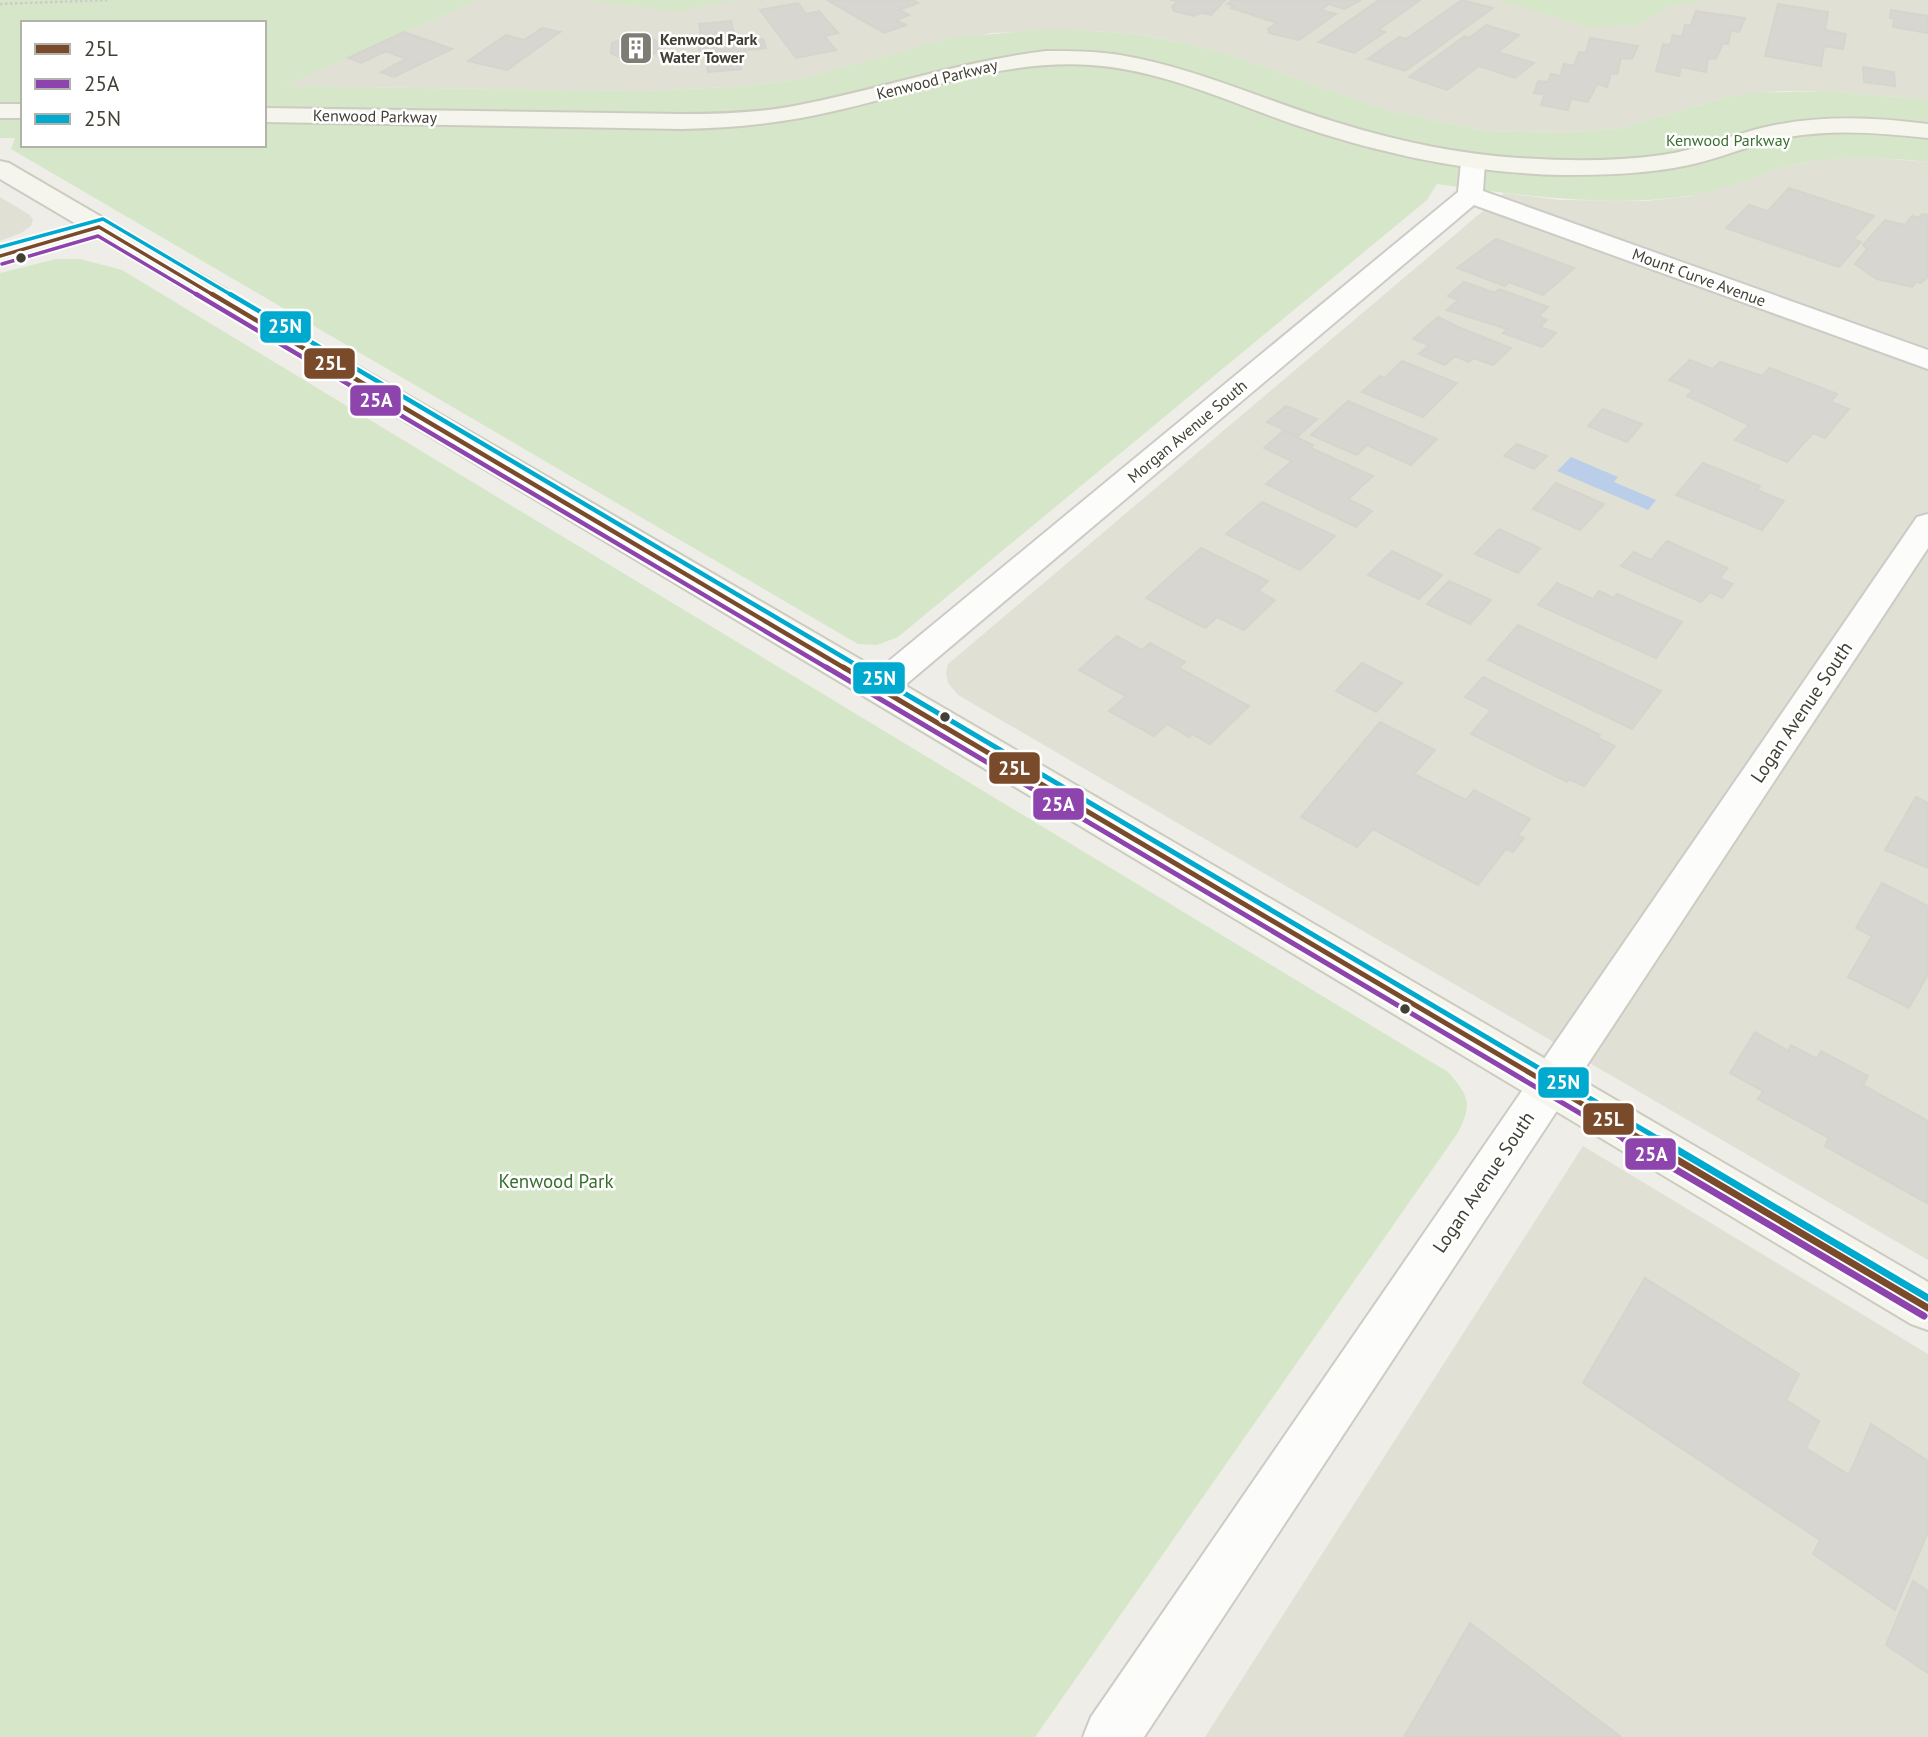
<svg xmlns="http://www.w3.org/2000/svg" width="1928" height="1737" font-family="'PT Sans',sans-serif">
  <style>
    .residential { fill: #e1e0d5 }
    .green { fill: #d5e7c8; fill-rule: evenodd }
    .water { fill: #bacde9 }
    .building { fill: #d7d6d0; stroke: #d6d4cd; stroke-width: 2 }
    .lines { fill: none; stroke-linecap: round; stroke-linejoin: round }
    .street-casing { stroke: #cccbc5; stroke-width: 4 }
    .secondary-casing { stroke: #cccbbf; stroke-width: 4 }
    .path { stroke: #cccbc6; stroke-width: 2.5; stroke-dasharray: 2.5 2.5; stroke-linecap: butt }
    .street { fill: #fcfcfb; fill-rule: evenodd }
    .secondary { fill: #f5f5ee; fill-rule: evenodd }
    .bus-1-far3-casing { stroke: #fff; stroke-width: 7 }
    .bus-1-far2-casing { stroke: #fff; stroke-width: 9 }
    .bus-1-far1-casing { stroke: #fff; stroke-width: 10 }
    .bus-1-casing { stroke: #fff; stroke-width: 12 }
    .bus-2-far3-casing { stroke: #fff; stroke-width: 7 }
    .bus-2-far2-casing { stroke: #fff; stroke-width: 9 }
    .bus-2-far1-casing { stroke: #fff; stroke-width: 10 }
    .bus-2-casing { stroke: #fff; stroke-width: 12 }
    .bus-3-far3-casing { stroke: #fff; stroke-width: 7 }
    .bus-3-far2-casing { stroke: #fff; stroke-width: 9 }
    .bus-3-far1-casing { stroke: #fff; stroke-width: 10 }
    .bus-3-casing { stroke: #fff; stroke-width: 12 }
    .bus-1-far3 { stroke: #7a4b2a; stroke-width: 3.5 }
    .bus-1-far2 { stroke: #7a4b2a; stroke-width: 4.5 }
    .bus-1-far1 { stroke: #7a4b2a; stroke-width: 5 }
    .bus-1 { stroke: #7a4b2a; stroke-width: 7 }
    .bus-2-far3 { stroke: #8e44ad; stroke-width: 3.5 }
    .bus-2-far2 { stroke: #8e44ad; stroke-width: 4.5 }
    .bus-2-far1 { stroke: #8e44ad; stroke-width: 5 }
    .bus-2 { stroke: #8e44ad; stroke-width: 7 }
    .bus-3-far3 { stroke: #00a9ce; stroke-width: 3.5 }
    .bus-3-far2 { stroke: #00a9ce; stroke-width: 4.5 }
    .bus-3-far1 { stroke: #00a9ce; stroke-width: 5 }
    .bus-3 { stroke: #00a9ce; stroke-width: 7 }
    .bus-dot { fill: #424035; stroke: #fff; stroke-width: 2.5 }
    .labels { text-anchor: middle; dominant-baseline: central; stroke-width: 5; stroke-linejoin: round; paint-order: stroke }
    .far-poi-label { font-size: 16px; font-weight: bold; fill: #424035; stroke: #fff; text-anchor: start }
    .far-street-label { font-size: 16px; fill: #424035; stroke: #fff }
    .far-park-label { font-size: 16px; fill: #386f2d; stroke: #fff }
    .street-label { font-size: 19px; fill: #424035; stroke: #fff }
    .park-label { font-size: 19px; fill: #386f2d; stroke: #fff }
    .line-badge { stroke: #fff; stroke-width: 2.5 }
    .badge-label { font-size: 19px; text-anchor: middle; font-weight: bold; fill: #fff }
  </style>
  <rect width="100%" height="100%" fill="#eeede7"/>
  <g class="residential">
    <polygon points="478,0 1928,0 1928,100 1828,91 1784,91 1730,96 1622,128 1564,133 1487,131 1389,111 1227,54 1183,43 1137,34 1074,30 991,33 806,78 749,86 643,91 282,86"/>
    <polygon points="1864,157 1928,162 1928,1260 958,695 948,683 946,673 948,664 1504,193 1559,200 1647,201 1691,196 1787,166 1825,159"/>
    <polygon points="0,197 30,215 33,220 31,226 21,233 0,241"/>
    <polygon points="1583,1146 1928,1354 1928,1737 1205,1737"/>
  </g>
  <g class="green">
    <path d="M0,0H478L284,86L643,91L749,86L806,78L951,38L1038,30H1074L1136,34L1183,43L1227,54L1389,111L1487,131L1564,133L1622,128L1730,96L1753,93L1828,91L1928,100V162C1880,157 1831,155 1784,167C1753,176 1720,192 1687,196C1603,208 1520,195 1437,184L1427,200L898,637L877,645L858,644L11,149L15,138H0ZM23,23H264V145H23Z"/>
    <polygon points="584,0 735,0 676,12"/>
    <polygon points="1496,0 1710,0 1670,6 1638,24 1594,28"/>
    <path d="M56,259H80L122,270L1448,1072C1469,1096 1473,1104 1457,1134L1035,1737H0V273Z"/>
  </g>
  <polygon class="water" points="1571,457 1618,477 1614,482 1656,500 1648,510 1557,471"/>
  <g class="building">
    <polygon points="827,0 913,0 918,3 899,10 909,15 896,20 906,25 884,33"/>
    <polygon points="1170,0 1225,0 1211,15 1202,13 1193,16 1174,11 1172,7 1178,1"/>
    <polygon points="1233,0 1361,0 1344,9 1329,4 1321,10 1336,14 1299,40 1269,33 1268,29 1277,23 1231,8 1234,6 1227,4"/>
    <polygon points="1379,0 1420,0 1378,30 1385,32 1354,53 1319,42"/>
    <polygon points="1462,0 1493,8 1405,71 1368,59 1399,37 1406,39"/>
    <polygon points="798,3 806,14 819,11 838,33 824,36 836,50 796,58 760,10"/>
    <polygon points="1778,4 1828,12 1825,30 1846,34 1843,49 1824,46 1821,66 1765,56"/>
    <polygon points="1891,10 1928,16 1928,33 1893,27 1894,19 1890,18"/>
    <polygon points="1696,11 1745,18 1739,32 1731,30 1728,44 1723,43 1716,59 1708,58 1706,72 1681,67 1679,76 1656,71 1663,44 1670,45 1673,35 1682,37 1685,25 1691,25"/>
    <polygon points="731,21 735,38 742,38 743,41 763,39 766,48 745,50 746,54 737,55 741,69 708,72 705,53 700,54 698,41 702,41 699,24"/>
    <polygon points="1486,25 1519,35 1498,52 1534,63 1515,78 1479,66 1447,90 1409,77 1465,36 1469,38"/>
    <polygon points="542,28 560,32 507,70 468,61 506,35 524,40"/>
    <polygon points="404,32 452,49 394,77 381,72 406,59 386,51 361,63 348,58"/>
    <polygon points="649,36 661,44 658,52 643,58 620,58 611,53 612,43 628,37"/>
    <polygon points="1590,38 1638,46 1632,59 1621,58 1617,74 1611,73 1607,87 1597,84 1588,102 1571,99 1568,110 1541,105 1545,94 1534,93 1538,81 1548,82 1551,74 1560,76 1564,64 1574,66 1579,52 1586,53"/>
    <polygon points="1863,67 1894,72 1895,86 1864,82"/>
    <polygon points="1789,188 1874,216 1853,239 1861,242 1839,267 1726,228 1749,205 1768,211"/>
    <polygon points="1922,214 1928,215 1928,277 1921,283 1916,282 1912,287 1877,279 1855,264 1867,249 1863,245 1885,220 1905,225 1912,216 1919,218"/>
    <polygon points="1496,239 1574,268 1543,295 1509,282 1505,286 1457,268"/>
    <polygon points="1464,282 1495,293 1499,289 1548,307 1539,316 1547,320 1540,327 1556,333 1542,347 1503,333 1507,329 1447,310 1458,300 1448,296"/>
    <polygon points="1438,317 1458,327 1511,348 1493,365 1473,358 1469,362 1455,356 1445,365 1419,354 1429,345 1413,339"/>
    <polygon points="1690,360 1713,369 1720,362 1762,376 1770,368 1837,394 1831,402 1849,409 1825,438 1813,433 1787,462 1735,440 1749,425 1687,396 1693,390 1669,380"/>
    <polygon points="1402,361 1457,383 1423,417 1362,392 1380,376 1385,378"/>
    <polygon points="1348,401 1437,439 1411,465 1367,445 1357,455 1311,435"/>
    <polygon points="1286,406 1317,419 1298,436 1267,422"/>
    <polygon points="1603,409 1642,424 1627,442 1588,426"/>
    <polygon points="1283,431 1313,445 1311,448 1373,476 1348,499 1372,511 1356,527 1266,484 1292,461 1264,448"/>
    <polygon points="1517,444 1547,456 1534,469 1504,456"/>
    <polygon points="1703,463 1760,486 1757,490 1784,501 1762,530 1676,495"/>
    <polygon points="1556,483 1604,504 1580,530 1533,509"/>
    <polygon points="1262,502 1335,536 1300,570 1226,534"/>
    <polygon points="1499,529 1540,548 1518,573 1475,554"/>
    <polygon points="1667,541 1728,568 1719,578 1733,584 1722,598 1710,592 1701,602 1621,566 1634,552 1651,560"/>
    <polygon points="1201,548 1268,581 1258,591 1275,600 1244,630 1217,617 1205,628 1146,598"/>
    <polygon points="1392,551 1442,575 1419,599 1368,575"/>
    <polygon points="1449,581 1491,600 1470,624 1427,604"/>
    <polygon points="1557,583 1593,599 1599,591 1614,598 1617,594 1682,622 1656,658 1538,605"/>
    <polygon points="1518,625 1661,691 1632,729 1488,660"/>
    <polygon points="1117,636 1142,650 1150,643 1185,662 1179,668 1249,706 1210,744 1192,734 1189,737 1167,724 1154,736 1109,711 1126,696 1079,670"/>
    <polygon points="1362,663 1402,683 1376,712 1336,691"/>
    <polygon points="1483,677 1600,735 1598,738 1615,746 1584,786 1569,779 1567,782 1471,734 1491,710 1465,697"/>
    <polygon points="1380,722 1435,750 1414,774 1466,800 1474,790 1530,819 1518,835 1524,838 1513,852 1506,849 1478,885 1373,829 1357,847 1301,817"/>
    <polygon points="1916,797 1928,803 1928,868 1885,850"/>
    <polygon points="1882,883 1928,906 1928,974 1909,1008 1848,977 1872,936 1856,928"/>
    <polygon points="1755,1032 1788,1051 1791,1045 1817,1059 1821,1051 1868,1076 1863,1085 1928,1121 1927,1203 1825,1146 1829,1138 1758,1099 1763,1091 1730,1073"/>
    <polygon points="1645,1278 1799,1374 1786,1400 1819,1421 1806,1448 1849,1475 1871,1424 1928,1461 1928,1532 1895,1610 1813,1554 1820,1540 1583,1383"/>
    <polygon points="1913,1581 1928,1591 1928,1673 1886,1645"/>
    <polygon points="1470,1623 1621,1737 1404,1737"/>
  </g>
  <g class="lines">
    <g class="street-casing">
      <g id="street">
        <polygon points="1473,156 1482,158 1485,163 1483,191 1928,350 1928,369 1474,205 891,697 879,700 867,697 862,688 867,679 1458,192 1461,163 1464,158"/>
        <polygon points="1928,514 1928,548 1144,1737 1083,1737 1091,1717 1917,517"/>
      </g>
    </g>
    <g class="secondary-casing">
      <g id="secondary">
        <path d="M1046,51C1071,51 1095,51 1120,55C1197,68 1268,102 1342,124C1400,142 1459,154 1519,158C1566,161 1615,162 1662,155C1699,150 1733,134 1770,126C1822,115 1875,117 1928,124V138C1882,133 1834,129 1788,137C1754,143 1723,158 1689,165C1648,174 1605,175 1562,175C1470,173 1380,154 1293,124C1227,101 1162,70 1091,65C1002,59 919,92 834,111C784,123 734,128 682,129L264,122V108L682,114C720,114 757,113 794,106C879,90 960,61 1046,51Z"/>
        <rect x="0" y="104" width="23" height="14"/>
        <polygon points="0,161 9,163 1928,1282 1928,1330 1911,1324 96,236 0,264 0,248 78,225 0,179"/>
      </g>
    </g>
    <polyline class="path" points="0,4 109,0"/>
    <use href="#street" class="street"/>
    <use href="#secondary" class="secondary"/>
    <g class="bus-1-far3-casing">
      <polyline id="bus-1-far3" points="0,256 99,227 215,296"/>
    </g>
    <g class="bus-1-far2-casing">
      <polyline id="bus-1-far2" points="212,294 846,669"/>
    </g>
    <g class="bus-1-far1-casing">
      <polyline id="bus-1-far1" points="843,667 1645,1141"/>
    </g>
    <g class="bus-1-casing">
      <polyline id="bus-1" points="1642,1139 1928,1308"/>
    </g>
    <g class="bus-2-far3-casing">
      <polyline id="bus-2-far3" points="2,264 98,236 199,296"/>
    </g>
    <g class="bus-2-far2-casing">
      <polyline id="bus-2-far2" points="196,294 829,669"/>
    </g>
    <g class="bus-2-far1-casing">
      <polyline id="bus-2-far1" points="826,667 1627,1141"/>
    </g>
    <g class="bus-2-casing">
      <polyline id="bus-2" points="1624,1139 1924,1316"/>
    </g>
    <g class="bus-3-far3-casing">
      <polyline id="bus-3-far3" points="0,247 103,219 233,296"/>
    </g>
    <g class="bus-3-far2-casing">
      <polyline id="bus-3-far2" points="230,294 863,669"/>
    </g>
    <g class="bus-3-far1-casing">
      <polyline id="bus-3-far1" points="860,667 1662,1141"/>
    </g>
    <g class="bus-3-casing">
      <polyline id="bus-3" points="1659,1139 1928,1298"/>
    </g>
    <use href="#bus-1-far3" class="bus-1-far3"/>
    <use href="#bus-1-far2" class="bus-1-far2"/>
    <use href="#bus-1-far1" class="bus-1-far1"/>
    <use href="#bus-1" class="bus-1"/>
    <use href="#bus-2-far3" class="bus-2-far3"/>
    <use href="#bus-2-far2" class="bus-2-far2"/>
    <use href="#bus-2-far1" class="bus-2-far1"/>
    <use href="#bus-2" class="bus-2"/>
    <use href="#bus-3-far3" class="bus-3-far3"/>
    <use href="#bus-3-far2" class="bus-3-far2"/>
    <use href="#bus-3-far1" class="bus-3-far1"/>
    <use href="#bus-3" class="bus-3"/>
  </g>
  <defs>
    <g id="building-square" transform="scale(1.75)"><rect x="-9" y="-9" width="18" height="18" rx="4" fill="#7e7d73" stroke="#fff"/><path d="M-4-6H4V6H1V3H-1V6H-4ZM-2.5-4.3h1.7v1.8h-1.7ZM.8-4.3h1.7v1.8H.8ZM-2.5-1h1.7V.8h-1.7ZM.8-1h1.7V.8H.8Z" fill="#fff"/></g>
  </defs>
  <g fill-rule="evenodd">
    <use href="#building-square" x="636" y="48"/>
  </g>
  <g class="bus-dot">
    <circle cx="21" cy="258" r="6"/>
    <circle cx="945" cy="717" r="6"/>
    <circle cx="1405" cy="1009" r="6"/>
  </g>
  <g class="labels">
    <g class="far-poi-label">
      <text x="660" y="39">Kenwood Park<tspan x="660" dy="18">Water Tower</tspan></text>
    </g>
    <g class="far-street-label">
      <text transform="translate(937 79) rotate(-14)">Kenwood Parkway</text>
      <text transform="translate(375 116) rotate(1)">Kenwood Parkway</text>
      <text transform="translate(1699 277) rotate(20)">Mount Curve Avenue</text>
      <text transform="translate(1187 431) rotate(-40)">Morgan Avenue South</text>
    </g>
    <g class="far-park-label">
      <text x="1728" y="140">Kenwood Parkway</text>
    </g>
    <g class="street-label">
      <text transform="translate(1801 712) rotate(-56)">Logan Avenue South</text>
      <text transform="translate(1483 1182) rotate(-56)">Logan Avenue South</text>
    </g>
    <g class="park-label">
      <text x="556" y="1181">Kenwood Park</text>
    </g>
  </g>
  <g class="line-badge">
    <rect x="259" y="310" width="53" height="34" rx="7" fill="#00a9ce"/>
    <rect x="303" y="347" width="53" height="33" rx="7" fill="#7a4b2a"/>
    <rect x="349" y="384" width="53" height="33" rx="7" fill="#8e44ad"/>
    <rect x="852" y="661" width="54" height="34" rx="7" fill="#00a9ce"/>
    <rect x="988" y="751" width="53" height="34" rx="7" fill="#7a4b2a"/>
    <rect x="1032" y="787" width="53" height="34" rx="7" fill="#8e44ad"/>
    <rect x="1537" y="1066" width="53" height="33" rx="7" fill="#00a9ce"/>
    <rect x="1582" y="1102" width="53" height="34" rx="7" fill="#7a4b2a"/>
    <rect x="1624" y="1137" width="53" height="34" rx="7" fill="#8e44ad"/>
  </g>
  <g class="badge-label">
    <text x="285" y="333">25N</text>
    <text x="330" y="370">25L</text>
    <text x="376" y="407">25A</text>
    <text x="879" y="685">25N</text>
    <text x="1014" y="775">25L</text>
    <text x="1058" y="811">25A</text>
    <text x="1563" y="1089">25N</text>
    <text x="1608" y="1126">25L</text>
    <text x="1651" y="1161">25A</text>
  </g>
  <rect x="21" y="21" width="245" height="126" fill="#ffffff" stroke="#b3b3ae" stroke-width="2"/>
  <rect x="35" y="44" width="35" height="10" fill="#7a4b2a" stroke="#b3b3ae" stroke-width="2"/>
  <text x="84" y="56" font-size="21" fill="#424035">25L</text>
  <rect x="35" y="79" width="35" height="10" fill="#8e44ad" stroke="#b3b3ae" stroke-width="2"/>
  <text x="84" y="91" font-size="21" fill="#424035">25A</text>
  <rect x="35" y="114" width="35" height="10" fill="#00a9ce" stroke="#b3b3ae" stroke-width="2"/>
  <text x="84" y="126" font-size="21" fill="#424035">25N</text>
</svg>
